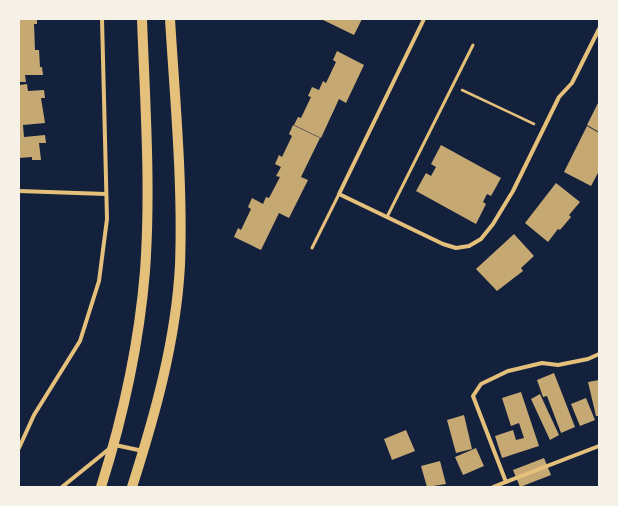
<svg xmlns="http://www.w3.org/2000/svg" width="618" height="506" font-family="'Fira Sans Condensed',sans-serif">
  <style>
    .building { fill: #c6a872 }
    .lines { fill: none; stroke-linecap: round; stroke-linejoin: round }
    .path { stroke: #e5c07b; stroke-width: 2.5 }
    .service { stroke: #e5c07b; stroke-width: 3 }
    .minor { stroke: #e5c07b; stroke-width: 4 }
    .primary { stroke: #e5c07b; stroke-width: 10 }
  </style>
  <rect width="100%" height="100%" fill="#14213d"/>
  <g class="building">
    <polygon points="19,19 37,19 37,24 34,24 35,50 39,50 40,67 42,67 43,75 25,75 26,82 19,82"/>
    <polygon points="321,19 362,19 354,35"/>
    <polygon points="337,51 364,65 346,103 339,99 321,138 294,125 298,117 301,118 311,97 308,96 312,87 319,90 323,81 326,83 336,62 333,60"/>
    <polygon points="27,84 28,91 44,90 45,98 41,98 45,123 23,125 24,137 45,135 46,143 39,143 41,160 32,160 32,157 19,158 19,85"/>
    <polygon points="599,101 599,132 587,125"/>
    <polygon points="293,125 320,138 301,177 308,180 289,218 279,213 261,250 234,237 238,228 241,230 251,209 248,207 252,198 263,204 266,197 269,198 280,177 276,176 281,167 275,164 279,155 282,157 292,136 289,134"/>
    <polygon points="587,126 599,133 599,171 591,186 564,172"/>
    <polygon points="441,145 501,178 491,196 487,194 483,202 486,204 476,224 416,191 426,173 431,176 436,167 431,164"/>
    <polygon points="556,183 580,202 569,215 571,217 560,230 558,229 548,242 525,223"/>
    <polygon points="514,234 534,256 521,268 523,271 497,291 476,269"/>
    <polygon points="554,373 575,427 561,433 547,396 543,397 537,380"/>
    <polygon points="599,380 599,416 596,416 588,382"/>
    <polygon points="521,392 539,446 502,458 495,436 513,430 516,440 524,438 519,423 511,426 502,398"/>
    <polygon points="540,394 559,435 550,440 531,399"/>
    <polygon points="586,398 595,420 580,426 571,404"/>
    <polygon points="464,415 472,449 456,453 447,420"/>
    <polygon points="406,430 415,451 392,460 384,439"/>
    <polygon points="476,448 484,466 463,475 455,457"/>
    <polygon points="544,458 551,475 520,487 513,470"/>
    <polygon points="440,461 446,484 427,487 421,466"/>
  </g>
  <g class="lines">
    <polyline class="path" points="462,90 534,124"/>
    <g class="service">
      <polyline points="387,217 473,45"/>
      <polyline points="312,248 339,194"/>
    </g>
    <g class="minor">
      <polyline points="424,19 339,194 443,244 456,248 469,246 481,239 493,224 513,191 559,97 572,83 599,29"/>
      <polyline points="19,191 106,194"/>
      <polyline points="115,445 143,451"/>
      <polyline points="19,448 34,415 80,341 99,281 107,219 102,19"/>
      <polyline points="506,482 473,396 481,384 508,371 542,363 558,365 588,359 599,354"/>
      <polyline points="62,487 109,449"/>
      <polyline points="493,487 599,446"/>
    </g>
    <g class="primary">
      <path d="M101,487C123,417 139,344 145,271C151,187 145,103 142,19"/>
      <path d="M132,487C155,415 176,341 180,265C183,183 175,101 170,19"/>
    </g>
  </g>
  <rect width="618" height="506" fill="none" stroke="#f6f1e7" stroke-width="40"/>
</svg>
